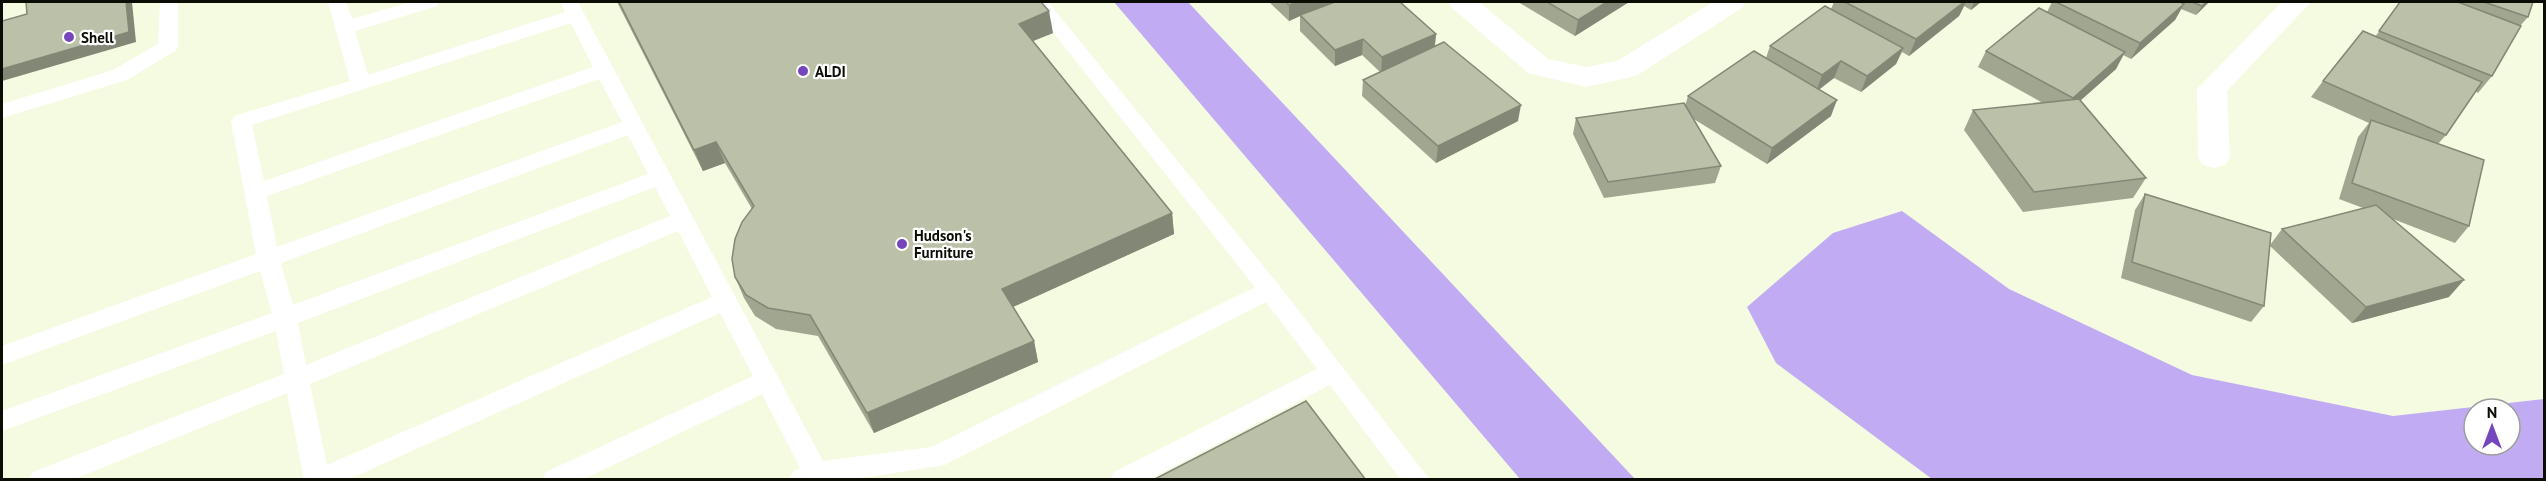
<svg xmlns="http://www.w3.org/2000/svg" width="2546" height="481" font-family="'PT Sans',sans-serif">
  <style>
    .water { fill: #c1abf3; fill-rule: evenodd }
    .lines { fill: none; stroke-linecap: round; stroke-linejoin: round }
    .lane { fill: #fff; fill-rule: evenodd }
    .street { fill: #fff; fill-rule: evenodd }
    .wall { fill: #a1a690 }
    .shaded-wall { fill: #838776 }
    .building { fill: #bbc1a8; stroke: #838776; stroke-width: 1.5 }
    .poi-dot { fill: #7646bd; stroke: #fff; stroke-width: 2 }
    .labels { text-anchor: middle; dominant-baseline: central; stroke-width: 4.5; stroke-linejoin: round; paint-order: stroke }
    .poi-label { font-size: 15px; font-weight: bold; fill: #0b0d05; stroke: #fff; text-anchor: start }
  </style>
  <rect width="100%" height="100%" fill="#f4fbe0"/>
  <g class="water">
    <polygon points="1114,2 1188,2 1635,479 1520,479"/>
    <path d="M1902,211L2009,289L2192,375L2393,416L2544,399V479H1932L1776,363L1747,307L1833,233ZM2474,409H2510V445H2474Z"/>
  </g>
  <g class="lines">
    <g class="lane">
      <polygon points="160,2 178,2 178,47 175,51 127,80 2,118 2,104 113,70 158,44"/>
      <path d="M328,2H346L352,19L411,2H439L437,6L355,31L368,75L565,12L560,2H578L823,461L932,447L1255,287L1029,2H1048L1278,284L1430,480H1401L1330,385L1148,480H1110L1114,472L1317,369L1266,302L945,465L849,480H789L793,472L800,468L762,394L582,480H542L546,472L753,376L720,313L347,480H304L287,393L72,480H29L33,472L284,374L276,331L2,431V411L272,313L260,271L2,365V346L256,254L231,121L234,116L350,81ZM571,23L593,67L264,181L252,125ZM599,79L622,122L277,247L267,196ZM628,135L648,174L293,305L281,263ZM655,187L670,216L306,365L298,323ZM678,231L712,297L327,465L310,384Z"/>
    </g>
    <g class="street">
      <polygon points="1448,2 1479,2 1548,59 1586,67 1617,61 1713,2 1746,2 1742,8 1636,76 1586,87 1528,73 1452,8"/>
      <polygon points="2282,2 2311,2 2227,91 2230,157 2225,165 2214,168 2203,165 2198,157 2197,89"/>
    </g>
  </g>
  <g class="wall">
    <polygon points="617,2 1041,2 1053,33 1033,41 1172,213 1174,234 1013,307 1034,341 1038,362 874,433 818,336 776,329 755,316 744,298 735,277 752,209 725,163 703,171"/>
    <polygon points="1269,2 1400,2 1436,34 1435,46 1518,121 1436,163 1362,96 1363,80 1380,72 1362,55 1335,66 1300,31 1300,16 1289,21"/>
    <polygon points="1518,2 1629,2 1575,36"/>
    <polygon points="1834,2 1981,2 1971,10 1964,6 1959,16 1909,56 1902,52 1896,64 1861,92 1834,78 1819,89 1831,116 1767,164 1692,118 1721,166 1715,183 1604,198 1573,134 1576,118 1685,106 1688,96 1766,58 1770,46 1831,9"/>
    <polygon points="2052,2 2209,2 2196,15 2181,9 2175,20 2131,59 2123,55 2116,69 2081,100 2146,178 2133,198 2023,212 1964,130 1973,110 2043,103 1978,67 1986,51 2047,12"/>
    <polygon points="2400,2 2533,2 2528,17 2520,26 2492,76 2478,93 2475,91 2446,135 2438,144 2469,226 2455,243 2393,219 2449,297 2352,323 2270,246 2264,306 2251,322 2121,278 2135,210 2145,194 2270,245 2282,229 2363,208 2339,199 2358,137 2369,123 2311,97 2323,81 2375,37"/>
  </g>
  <g class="shaded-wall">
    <polygon points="126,2 132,2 136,42 2,81 2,69"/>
    <polygon points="1297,2 1336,2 1300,15 1300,16 1289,21 1289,5"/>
    <polygon points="1607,2 1629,2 1575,36 1578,20"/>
    <polygon points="1964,2 1966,2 1959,16 1909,56 1916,39"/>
    <polygon points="1974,2 1981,2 1971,10"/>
    <polygon points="2206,2 2209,2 2196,15 2202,6"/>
    <polygon points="2184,4 2175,20 2131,59 2140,43"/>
    <polygon points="1049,11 1053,33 1023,45 1019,24"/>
    <polygon points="1436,34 1434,51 1381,73 1382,57"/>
    <polygon points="1363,39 1362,55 1335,66 1335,50"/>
    <polygon points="1903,48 1896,64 1861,92 1867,76"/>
    <polygon points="2125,52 2116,69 2064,115 2073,98"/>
    <polygon points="1841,61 1834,78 1816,92 1822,75"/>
    <polygon points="1837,100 1831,116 1767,164 1772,148"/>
    <polygon points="1521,105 1518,121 1436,163 1438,146"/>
    <polygon points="716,142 725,163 703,171 694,150"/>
    <polygon points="1172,213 1174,234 1006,310 1002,289"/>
    <polygon points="2464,280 2449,297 2352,323 2366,307"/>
    <polygon points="1034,341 1038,362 874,433 867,413"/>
  </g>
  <g class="building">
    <polygon points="26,2 126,2 129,32 2,69 2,21 27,14"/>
    <polygon points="619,2 1041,2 1049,11 1019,24 1172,213 1002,289 1034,341 867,413 810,315 768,308 746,295 735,277 732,259 735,239 742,222 754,206 716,142 694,150"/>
    <polygon points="1286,2 1297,2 1289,5"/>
    <polygon points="1335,2 1400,2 1436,34 1382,57 1363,39 1335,50 1300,15"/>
    <polygon points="1547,2 1607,2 1578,20"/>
    <polygon points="1845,2 1964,2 1916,39"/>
    <polygon points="2056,2 2180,2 2184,4 2140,43"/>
    <polygon points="2192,2 2206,2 2202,6"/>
    <polygon points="2400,2 2458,2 2521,26 2492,76 2379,31"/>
    <polygon points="2484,2 2533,2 2528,17"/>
    <polygon points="1825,6 1903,48 1867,76 1841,61 1822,75 1770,46"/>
    <polygon points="2039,8 2125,52 2073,98 1986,51"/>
    <polygon points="2363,31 2482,82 2446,135 2323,81"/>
    <polygon points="1444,42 1521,105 1438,146 1363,80"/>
    <polygon points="1754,51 1837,100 1772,148 1688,96"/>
    <polygon points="2079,99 2146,178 2034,192 1973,110"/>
    <polygon points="1684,103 1721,166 1608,182 1576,118"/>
    <polygon points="2371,120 2484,160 2469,226 2352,183"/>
    <polygon points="2145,194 2271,233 2264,306 2132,262"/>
    <polygon points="2376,205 2464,280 2366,307 2282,229"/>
    <polygon points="1306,401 1366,480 1153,480"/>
  </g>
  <g class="poi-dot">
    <circle cx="69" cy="37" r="6"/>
    <circle cx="803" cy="71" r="6"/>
    <circle cx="902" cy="244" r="6"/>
  </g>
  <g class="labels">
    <g class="poi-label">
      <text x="81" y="37">Shell</text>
      <text x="815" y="71">ALDI</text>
      <text x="914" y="235">Hudson's<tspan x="914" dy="17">Furniture</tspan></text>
    </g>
  </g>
  <rect width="2546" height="481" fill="none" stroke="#0b0d05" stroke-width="6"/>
  <g transform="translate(2492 427)"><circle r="28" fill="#ffffff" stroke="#9d9e9b" stroke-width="1.5"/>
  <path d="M0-4.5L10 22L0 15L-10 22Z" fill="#7646bd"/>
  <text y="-9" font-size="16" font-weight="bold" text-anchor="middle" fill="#0b0d05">N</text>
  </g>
</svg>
